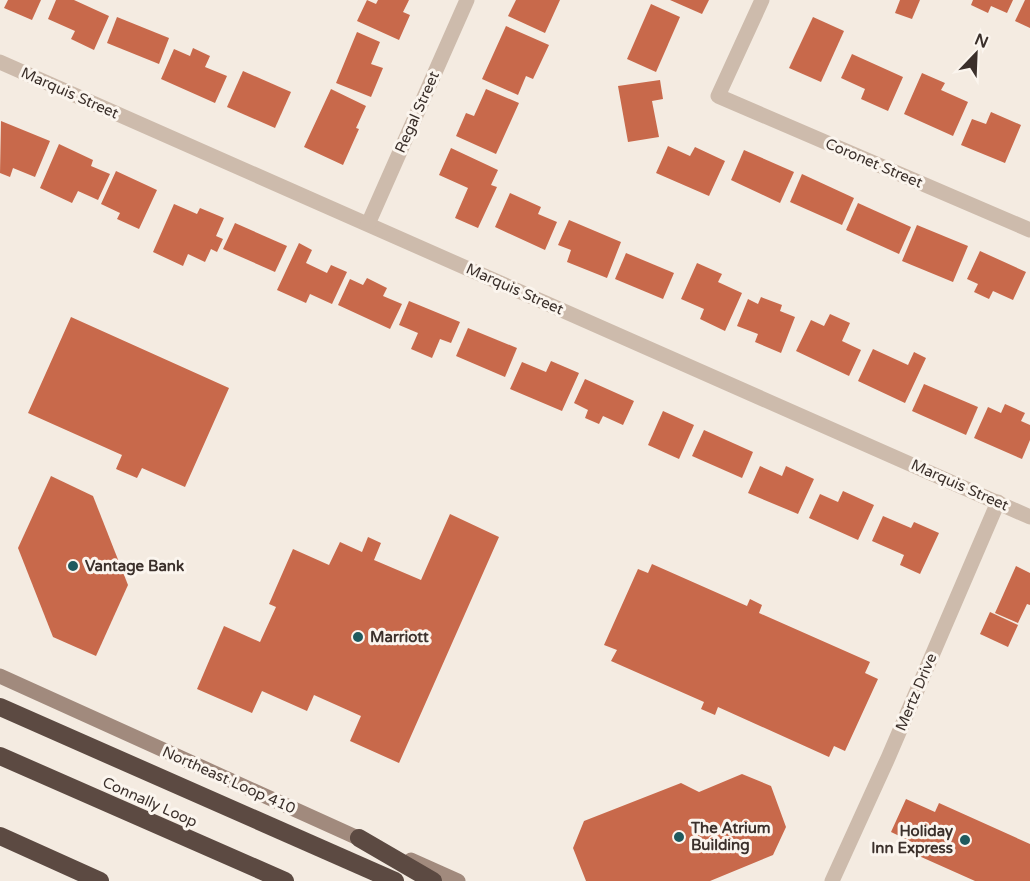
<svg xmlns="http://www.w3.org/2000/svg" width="1030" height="881" font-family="'Varela Round',sans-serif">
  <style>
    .building { fill: #c8694b }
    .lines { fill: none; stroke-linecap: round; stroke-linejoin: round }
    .street { stroke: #cdbbac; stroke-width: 15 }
    .secondary { stroke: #a18a7d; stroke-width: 15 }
    .highway { stroke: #5c4a42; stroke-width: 18 }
    .poi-dot { fill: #1f5a5e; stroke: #fbf5ee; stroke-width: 2 }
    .labels { text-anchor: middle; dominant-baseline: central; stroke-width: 6; stroke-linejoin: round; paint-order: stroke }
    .street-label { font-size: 15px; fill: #3b302b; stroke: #fbf5ee }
    .poi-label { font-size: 15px; font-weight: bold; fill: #3b302b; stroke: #fbf5ee; text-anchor: start }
  </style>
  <rect width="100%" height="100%" fill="#f4ebe1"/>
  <g class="building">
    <polygon points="8,0 41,0 32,20 4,8"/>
    <polygon points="56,0 74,0 109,16 94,50 71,39 75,31 48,19"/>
    <polygon points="367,0 376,4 378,0 409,0 403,12 410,15 399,40 357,21"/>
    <polygon points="516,0 560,0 545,33 508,16"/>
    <polygon points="670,0 709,0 702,14"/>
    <polygon points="900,0 920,0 912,19 895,13"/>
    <polygon points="973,0 1013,0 1007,13 991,6 988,13 971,5"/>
    <polygon points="1025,0 1030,0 1030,28 1015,21"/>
    <polygon points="651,4 680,17 656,72 627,59"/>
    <polygon points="117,17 169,38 159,64 107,43"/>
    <polygon points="813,17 844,31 821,82 789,68"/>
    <polygon points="506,26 549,45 533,79 526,76 518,95 482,79"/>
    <polygon points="357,32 380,42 371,64 383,68 371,97 336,83"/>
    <polygon points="193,48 210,56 205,67 227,76 215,103 161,79 174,49 190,56"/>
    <polygon points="852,54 903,77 888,111 861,99 865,89 841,78"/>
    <polygon points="243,71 291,92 275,128 227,107"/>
    <polygon points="922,73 945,83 941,90 968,102 953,136 904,114"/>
    <polygon points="660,80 663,99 652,101 659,137 628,142 618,86"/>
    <polygon points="331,89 366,106 356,128 359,129 343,165 304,147"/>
    <polygon points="486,89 519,103 496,154 456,136 466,113 474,116"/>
    <polygon points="991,112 1021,125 1005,163 961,145 972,119 986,124"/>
    <polygon points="1,121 50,141 35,177 13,168 10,177 0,173"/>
    <polygon points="59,144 93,160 91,166 110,174 98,200 78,191 72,203 40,188"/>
    <polygon points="668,146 690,156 695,147 725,161 709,196 656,173"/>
    <polygon points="451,148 498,170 491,185 497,187 478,228 455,218 468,188 439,175"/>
    <polygon points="744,150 794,172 780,203 731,180"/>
    <polygon points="116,171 157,190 139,229 117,219 120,213 101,204"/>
    <polygon points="802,174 854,198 842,225 790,202"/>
    <polygon points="510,193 541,207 538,214 557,222 545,250 495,227"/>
    <polygon points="858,203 911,227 899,254 846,230"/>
    <polygon points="174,204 197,214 200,208 224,218 216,236 223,239 217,252 211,249 205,262 188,254 183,266 153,252"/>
    <polygon points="569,220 621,242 607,278 567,262 571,250 558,245"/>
    <polygon points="235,223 287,246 275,272 223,249"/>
    <polygon points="917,225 968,246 953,282 902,261"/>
    <polygon points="299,243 312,250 306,263 327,273 331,265 347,272 332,304 310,294 306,303 277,290"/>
    <polygon points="980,251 1026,272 1013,300 993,291 989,299 974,292 978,284 967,279"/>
    <polygon points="626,253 674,273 663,299 615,279"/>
    <polygon points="697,263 722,274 718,282 742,293 725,331 700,319 704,309 681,299"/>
    <polygon points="367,278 387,288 383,296 402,304 390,329 338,305 350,279 363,285"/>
    <polygon points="761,297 782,305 780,311 795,317 781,353 755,342 758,334 737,326 748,299 758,304"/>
    <polygon points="409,301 460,322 451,343 440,339 432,358 411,349 418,333 399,325"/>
    <polygon points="830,314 850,323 842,341 861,350 849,376 796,351 811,320 824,326"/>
    <polygon points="71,317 229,388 185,487 142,468 137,478 116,469 122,455 28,413"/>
    <polygon points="468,328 517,348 505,377 456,356"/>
    <polygon points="873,349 908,365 914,352 926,358 905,403 858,381"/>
    <polygon points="551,361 579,373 562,411 510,389 522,362 546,372"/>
    <polygon points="585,379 634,401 623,425 603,416 599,424 585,418 588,410 574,403"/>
    <polygon points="924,384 978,407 966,435 912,411"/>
    <polygon points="1005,404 1025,413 1021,421 1030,425 1030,440 1022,459 974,438 988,407 1001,413"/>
    <polygon points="663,411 694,425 679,459 648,445"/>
    <polygon points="704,430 753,452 742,478 692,456"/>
    <polygon points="760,466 782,476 786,466 814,479 798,514 748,493"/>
    <polygon points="51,476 93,496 128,585 96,656 53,637 18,548"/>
    <polygon points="843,491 874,505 858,540 809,518 820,494 838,502"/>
    <polygon points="450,514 499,537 399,763 350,741 361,716 314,695 307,711 262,691 252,713 197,689 224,626 260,642 276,607 269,604 293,549 329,565 340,542 362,552 368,537 381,543 374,560 421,580"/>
    <polygon points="883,516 911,528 914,522 939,533 920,574 900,565 904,555 872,541"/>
    <polygon points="652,564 747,606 750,599 762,605 759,613 870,662 865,673 878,679 845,751 834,746 829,757 718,707 715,715 701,709 704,702 611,661 617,650 604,645 638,569 648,573"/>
    <polygon points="1016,566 1030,573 1030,605 1027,604 1018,623 995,613"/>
    <polygon points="990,612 1018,625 1008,647 980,634"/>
    <polygon points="742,774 771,786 786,827 773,855 710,881 586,881 573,848 584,821 681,783 699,792"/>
    <polygon points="906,799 935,812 939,803 1030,844 1030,881 975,881 910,852 914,843 891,832"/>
  </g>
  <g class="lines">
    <g class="street">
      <polyline points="762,0 718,96 1030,230"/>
      <polyline points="0,62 1030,517"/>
      <polyline points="368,224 467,0"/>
      <polyline points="832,881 888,758 998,502"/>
    </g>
    <g class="secondary">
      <polyline points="0,676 369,843"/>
      <polyline points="411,860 458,881"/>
    </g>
    <g class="highway">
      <polyline points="0,707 395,881"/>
      <polyline points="0,756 285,881"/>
      <polyline points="0,836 100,881"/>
      <polyline points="359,838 433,881"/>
    </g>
  </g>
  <g class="poi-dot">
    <circle cx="73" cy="566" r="6"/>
    <circle cx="358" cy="637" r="6"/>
    <circle cx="679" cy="837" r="6"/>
    <circle cx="965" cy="840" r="6"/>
  </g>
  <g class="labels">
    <g class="street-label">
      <text transform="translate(70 93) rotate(24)">Marquis Street</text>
      <text transform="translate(417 112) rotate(-66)">Regal Street</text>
      <text transform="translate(874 163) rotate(23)">Coronet Street</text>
      <text transform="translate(515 289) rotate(24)">Marquis Street</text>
      <text transform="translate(960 485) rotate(24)">Marquis Street</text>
      <text transform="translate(916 692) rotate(-67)">Mertz Drive</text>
      <text transform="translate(229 780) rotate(24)">Northeast Loop 410</text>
      <text transform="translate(150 802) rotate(24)">Connally Loop</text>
    </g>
    <g class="poi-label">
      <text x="85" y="566">Vantage Bank</text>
      <text x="370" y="637">Marriott</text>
      <text x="691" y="828">The Atrium<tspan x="691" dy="17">Building</tspan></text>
      <text x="953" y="831" text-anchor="end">Holiday<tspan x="953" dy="17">Inn Express</tspan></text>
    </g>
  </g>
  <g transform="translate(976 54) rotate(23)" stroke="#fbf5ee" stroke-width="4.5" paint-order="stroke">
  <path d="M0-4.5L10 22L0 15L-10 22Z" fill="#3b302b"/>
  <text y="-9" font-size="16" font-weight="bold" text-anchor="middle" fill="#3b302b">N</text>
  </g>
</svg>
